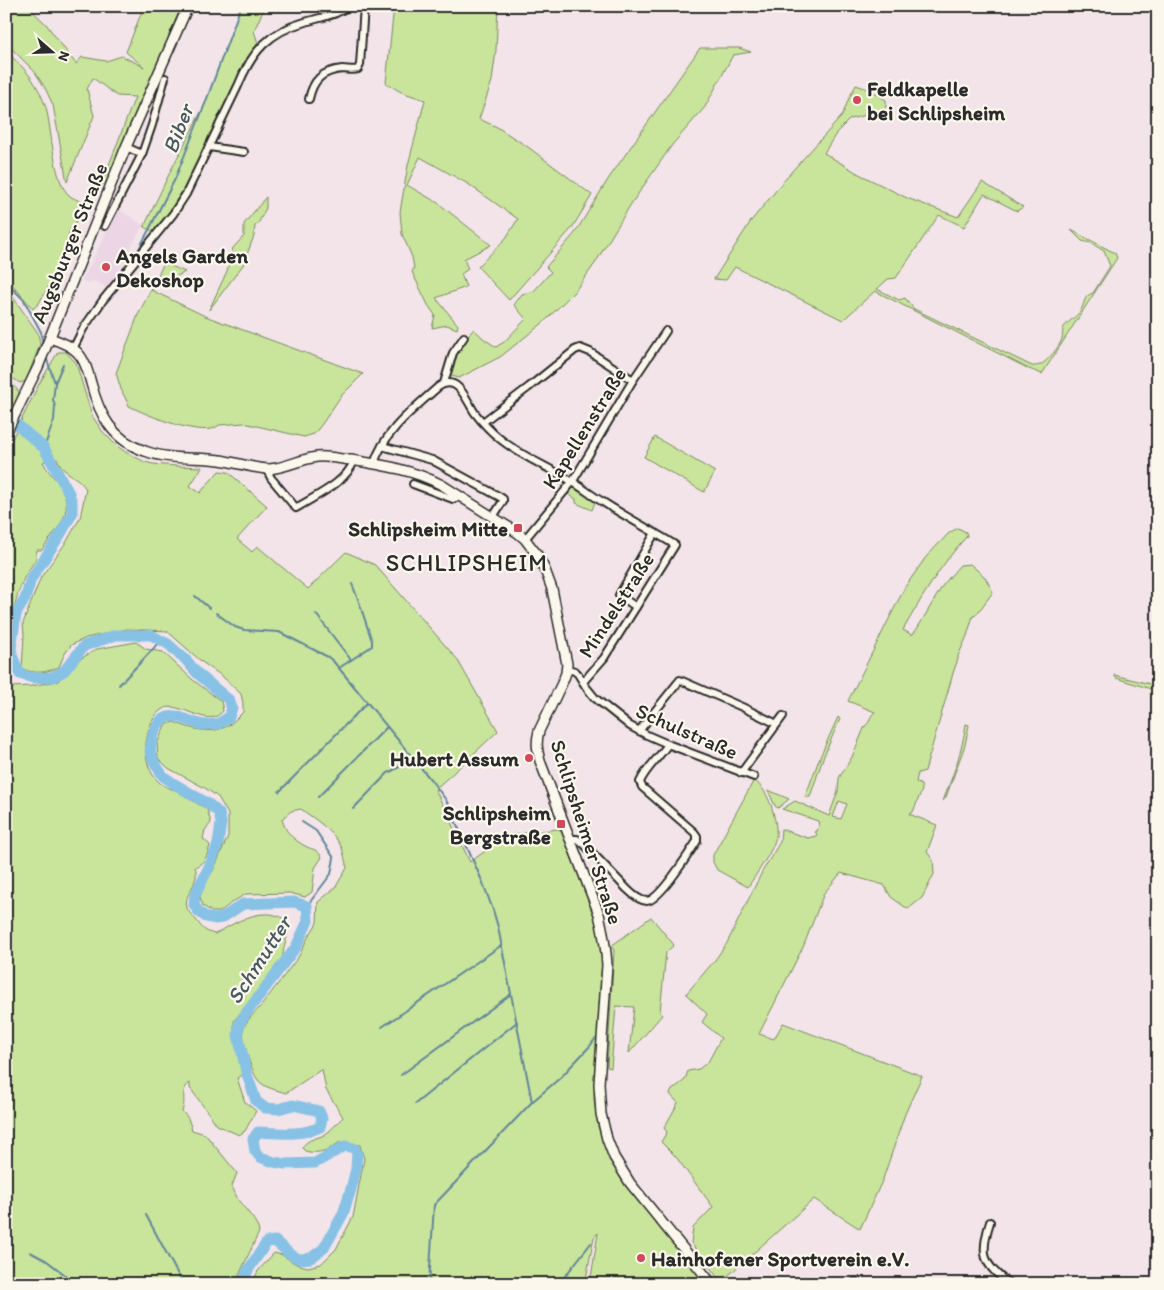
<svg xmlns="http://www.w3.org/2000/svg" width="1164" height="1290" font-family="Itim,sans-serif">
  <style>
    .built { fill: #ecd6e6 }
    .green { fill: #c9e49b; stroke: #7a8863; fill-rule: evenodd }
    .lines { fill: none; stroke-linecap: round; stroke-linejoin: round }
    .stream { stroke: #62869b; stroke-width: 2 }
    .river { stroke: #87c2e6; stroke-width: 11 }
    .street-casing { stroke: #2b2b2b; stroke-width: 10 }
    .secondary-casing { stroke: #2b2b2b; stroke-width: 12 }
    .street { stroke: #fbf7ec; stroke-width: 6 }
    .secondary { stroke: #fbf7ec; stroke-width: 9 }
    .poi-dot { fill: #d1495b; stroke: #fbf7ec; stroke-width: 2 }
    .labels { text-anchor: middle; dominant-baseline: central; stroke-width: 4.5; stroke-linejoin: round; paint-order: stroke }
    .poi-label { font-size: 21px; font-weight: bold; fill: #2b2b2b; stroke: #fbf7ec; text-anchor: start }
    .street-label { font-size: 21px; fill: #2b2b2b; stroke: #fbf7ec }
    .water-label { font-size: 22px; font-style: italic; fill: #475863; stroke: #fbf7ec }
    .quarter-label { font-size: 24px; letter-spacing: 1px; fill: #2b2b2b; stroke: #fbf7ec }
  </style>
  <rect width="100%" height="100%" fill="#f2e4e8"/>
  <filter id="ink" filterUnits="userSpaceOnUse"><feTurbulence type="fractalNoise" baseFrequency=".02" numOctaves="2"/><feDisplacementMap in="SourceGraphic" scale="10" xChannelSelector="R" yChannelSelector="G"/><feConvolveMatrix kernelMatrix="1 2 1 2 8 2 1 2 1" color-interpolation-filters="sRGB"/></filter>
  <g filter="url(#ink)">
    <polygon class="built" points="118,209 143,225 109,288 94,281 87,283 82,280 83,279"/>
    <g class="green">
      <polygon points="6,6 27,6 46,24 76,64 82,57 106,61 122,56 144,67 126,52 144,6 181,6 138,114 109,179 101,186 135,97 117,96 93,78 87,89 94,116 67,182 53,105 45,88 35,72 11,48 6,46"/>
      <polygon points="241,6 265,6 254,31 258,43 245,61 221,114 186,185 167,215 154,232 144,227 171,170 205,104"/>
      <polygon points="394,6 498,6 496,50 492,81 479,119 497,127 528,147 592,195 572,228 509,300 478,267 506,238 518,219 468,184 420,157 407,185 438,203 491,245 464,259 468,269 461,274 466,287 436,298 458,325 457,329 447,325 432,328 435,315 428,305 412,272 414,268 412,257 402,234 400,212 408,165 425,100 401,92 386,83"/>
      <polygon points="700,48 739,48 751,52 733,55 705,107 672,145 631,204 594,265 575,291 544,322 500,357 459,378 448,375 462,342 474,329 483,338 496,347 504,342 526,319 514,305 522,294 534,291 551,272 546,267 575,233 609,178"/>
      <path d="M6,52C25,67 39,85 46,108C52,129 53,183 70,196C74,199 80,201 84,202V210L70,230L59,269L39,303L33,309L11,283L6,273Z"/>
      <path d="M856,85L871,90L886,100V107L883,111L850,119L837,132L824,153L859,174L907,198L958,217L982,182L1023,207L1017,211L984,194L964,227L939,215L896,278L888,279L877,289L899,300L905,298L914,309L1032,366C1035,366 1037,366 1040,365C1047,362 1060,346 1062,339C1063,334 1062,331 1064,327C1069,320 1078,317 1082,308C1085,301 1084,296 1093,293L1110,266L1104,251L1091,243L1082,241L1071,230L1115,253L1117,258L1042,374L1029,369L875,291L843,320L735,267L726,280L714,279L751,221L792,171L842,116L849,98Z"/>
      <polygon points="266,197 266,208 259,222 255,226 254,236 243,265 209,310 227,271 233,248 244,236 244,224"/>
      <path d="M164,263L185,272L151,290L205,316L363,374L341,396L322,424L314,434L304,437L244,423L219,425C205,440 145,414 129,406L121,389L116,373L138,315Z"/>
      <path d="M6,287L38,333L40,344L26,381L20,383L11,377L9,382C25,395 19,395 12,411L6,406Z"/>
      <path d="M58,352H66L76,363L92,416L103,432L117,446L127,453L145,462L153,464L176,466L202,467L190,486L200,493L219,471L228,472L267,506L237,539L252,552L257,546L308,589L346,552L375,565L457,659L498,731L452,774L435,789L470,862L508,835L558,829L564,834L587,891L596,919L600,941L602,961L595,1071L594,1100L598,1126L608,1156L618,1173L708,1284H590L598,1233L594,1237L585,1284H252L258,1271L274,1253L282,1255L296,1264L308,1267L321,1264L336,1249L353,1217L364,1159L360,1145L340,1142C328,1150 319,1155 305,1151L302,1148C306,1140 314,1139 322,1136C330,1132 337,1123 343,1117L326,1090L322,1069L286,1093C277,1090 264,1088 258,1080C251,1071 241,1038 244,1028C246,1021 256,1011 261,1006L299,956L307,939L317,923L318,902L335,888L347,868C345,861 344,854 342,848C334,831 316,820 301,809L291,811L282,819C285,832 293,839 305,846C314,851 315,847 322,857L315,868L312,892L305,897L290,893L246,894L231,903L220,912H212L203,906L200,897L204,885L214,869L228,836V814L218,797L205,788L168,768L158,758L157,744L165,725L174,722C189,728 209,735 225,727C232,724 238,717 243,712V703L241,694L222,676L202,662L167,631L127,629L86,638L71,645L64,655L59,667C45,673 36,674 22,669L24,635L23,623L41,577L67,541L80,518L86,489C79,479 76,479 67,472C62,469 60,464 57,459L43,462C47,470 51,474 57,481C78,511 59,525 42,550H37L36,559L25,576L18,593L6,643V451L39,384Z"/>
      <polygon points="655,437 715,472 704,492 644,457"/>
      <polygon points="574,487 595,502 592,510 576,503 576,499 568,494"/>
      <path d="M958,528L966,532L967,536C941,564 922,597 903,630L912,635L917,629L943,585L960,565L970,564L985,577L993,592L976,615L973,616L967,636L958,656V659L954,670L925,771L918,773L916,782L921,785L922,790L913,812L909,814L937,825L927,852L933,860L934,874L922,898L908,909L891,897L884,885L841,873L824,893L804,945L759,1034L774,1039L783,1023L922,1076L905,1114L883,1179L860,1229L814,1199L721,1282L722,1280L719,1277L718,1278L691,1243L693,1228L713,1207L676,1157L661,1142L667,1132L664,1128L678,1103L670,1094L672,1090L685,1080L688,1071L699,1069L708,1062L721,1038L702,1022L707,1014L686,994L715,960L727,943L762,872L780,842L781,829L808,838L816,836L817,834L815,832L817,831L819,826L818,821L782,809L795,801L829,816L838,791L839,778L852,757L865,726C871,722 869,716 875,712L848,701L905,587L926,557L949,533ZM839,801L847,804L841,819L833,817Z"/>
      <path d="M136,642L146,649L163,652L193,680L221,701L223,711C221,713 219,715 217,716C201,724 177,699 161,710C153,716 149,727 147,737C143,753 148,776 163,785C167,788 173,789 177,791C187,797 197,804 207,809L211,823L205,830L203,839L210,845C207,856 205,863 195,867C201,884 183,892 187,908C188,912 194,917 197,921C202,928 205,932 215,934C235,923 260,906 283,918C285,920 287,922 287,925C290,936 282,947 283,958L234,1021V1032L242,1075L237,1078L245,1102L256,1111L245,1131L239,1135L217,1125L190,1088V1083C179,1090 187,1101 182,1111L188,1118L192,1130L205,1134L237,1173L232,1186C234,1191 236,1196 239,1201C246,1211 257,1220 259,1232L235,1284H6V682L12,687L31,686L58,681L80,659L97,649Z"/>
      <polygon points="1114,675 1158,686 1157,690 1154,690 1116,678"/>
      <polygon points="838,717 840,719 823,758 810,797 805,797 820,757"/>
      <path d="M966,724L969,725L965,745L946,797L943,801C953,775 962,752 966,724Z"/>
      <path d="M754,780C763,787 767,795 771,805C774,815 777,826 776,836C774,850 756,874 748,887L717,870L713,862V855Z"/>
      <polygon points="768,790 789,799 778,808 775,806"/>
      <polygon points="651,917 674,945 666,952 660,1012 662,1015 629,1053 634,1007 616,1006 611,1068 607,1067 614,950 611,946"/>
    </g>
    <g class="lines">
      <g class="stream">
        <polyline points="136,255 175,179 205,104 241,6"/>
        <polyline points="6,281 9,285 24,300 41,332 43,348"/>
        <polyline points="46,357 55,383"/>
        <polyline points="44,448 54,420 55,406 53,400 55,383 63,364"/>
        <polyline points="195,596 209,608"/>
        <polyline points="216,613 235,627 244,630 279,632 328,657 333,661 431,780 446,800 483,883 493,910 498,927 532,1102 434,1205 429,1284"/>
        <polyline points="316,614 351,660"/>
        <polyline points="6,630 13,632"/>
        <polyline points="339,668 372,646 372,641 358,599 352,584"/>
        <polyline points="119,685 153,649 160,640"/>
        <polyline points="279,792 367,703"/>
        <polyline points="318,797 387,727"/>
        <polyline points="353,809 388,773 414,759"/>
        <polyline points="302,822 316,831 334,858 331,874 307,906"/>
        <polyline points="382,1027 502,945"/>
        <polyline points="401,1075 511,994"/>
        <polyline points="533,1101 560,1078 590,1046 595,1039"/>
        <polyline points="415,1104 517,1022"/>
        <polyline points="146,1215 183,1284"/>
        <polyline points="30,1252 47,1261 77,1284"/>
        <polyline points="559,1284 591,1243"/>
      </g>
      <path class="river" d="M6,415L44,448L69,493L72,503V514L60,535L31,579L25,599L16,614L11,649L13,658L20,674L33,678L52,677L64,671L84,646L116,635H151L168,644L186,660L197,673L229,700L232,708L229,717L218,724L202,725L176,716L168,717L161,720L157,726L153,735L150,751L154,762L163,776L173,783L210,805L219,813L221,823L218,844L210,865L195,895L194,905L199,912L206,917L215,919L222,918L243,904L294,902L307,906L308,921L296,947L244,1016L239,1025L238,1035L246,1071L256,1101L265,1108L278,1109L293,1105L319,1111L322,1118L320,1127C301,1136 279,1133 258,1132L253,1139L255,1151L260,1157L274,1162L285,1164L315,1163L345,1146L354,1148L357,1153L356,1169L351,1189L343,1214L324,1248L311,1258L299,1259L290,1254L275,1241L267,1242L248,1270L242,1284"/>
      <g class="street-casing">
        <g id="street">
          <path d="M309,99C313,80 322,71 342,69C348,69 353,71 358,69L360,65L364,6"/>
          <polyline points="126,147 142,154"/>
          <polyline points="209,147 244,152"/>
          <polyline points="105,226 142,154 152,125 165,78"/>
          <path d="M73,349L83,329L103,300L173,214L186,194L238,86C252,51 269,32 305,22C315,19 326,17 336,13C340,11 345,9 349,6"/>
          <polyline points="444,383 453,353 464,337"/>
          <polyline points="483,422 529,387 575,350 580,348 590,352 633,380"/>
          <polyline points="382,446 432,460 500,497 503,499 503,501 493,517"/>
          <path d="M374,464C384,431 414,409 438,387C458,373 466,400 475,413C482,422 490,431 499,438C520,456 547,466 571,481C582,487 592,496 603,502C626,517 651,530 675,545L604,658L583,682"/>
          <path d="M268,469L269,474L271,478L296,508C315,496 346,483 354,461"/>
          <polyline points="413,484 453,499 461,496"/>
          <polyline points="525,539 573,481 633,380 666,331"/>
          <polyline points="636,607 619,595 655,533"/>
          <polyline points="567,669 575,671 578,674 586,687 595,698 630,726 647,735 670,745 754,777"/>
          <polyline points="639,731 680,680 742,707 777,724"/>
          <polyline points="741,773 783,716"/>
          <path d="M570,839H577L583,843L627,889C632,894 640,901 647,901C660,900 689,853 697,841V836L694,832L642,787L640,782C646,768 660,757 668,744"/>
          <path d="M990,1222C980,1253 982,1265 1010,1284"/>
          <polyline points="853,1284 855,1282"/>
        </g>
      </g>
      <g class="secondary-casing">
        <g id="secondary">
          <path d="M50,338C59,341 70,345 77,352C85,360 88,372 91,383C99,414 112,440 145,451C169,460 195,457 220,460C234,462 256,469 269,469C285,468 301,459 317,457C328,456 340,459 351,460C383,465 414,470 442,485L518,533L525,539L538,556L545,570L552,589L567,664L566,673L563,681L539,731C536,742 537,749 540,761L599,914C603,931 606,948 607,965L599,1084L601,1114L607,1139L614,1157L630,1183L712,1284"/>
          <polyline points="6,433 38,367 126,147 188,6"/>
        </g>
      </g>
      <use href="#street" class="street"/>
      <use href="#secondary" class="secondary"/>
    </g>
  </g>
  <g class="poi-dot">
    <circle cx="857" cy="100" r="5"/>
    <circle cx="106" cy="267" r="5"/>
    <rect x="513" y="523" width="10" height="10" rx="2.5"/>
    <circle cx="529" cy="758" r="5"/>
    <rect x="556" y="819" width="10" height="10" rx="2.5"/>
    <circle cx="641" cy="1258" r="5"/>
  </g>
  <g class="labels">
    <g class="poi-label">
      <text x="867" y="88">Feldkapelle<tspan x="867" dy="24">bei Schlipsheim</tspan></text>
      <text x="116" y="255">Angels Garden<tspan x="116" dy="24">Dekoshop</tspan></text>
      <text x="508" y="528" text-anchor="end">Schlipsheim Mitte</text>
      <text x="519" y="758" text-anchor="end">Hubert Assum</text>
      <text x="551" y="812" text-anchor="end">Schlipsheim<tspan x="551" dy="24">Bergstraße</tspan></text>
      <text x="651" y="1258">Hainhofener Sportverein e.V.</text>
    </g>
    <g class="street-label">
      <text transform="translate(69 243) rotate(-68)">Augsburger Straße</text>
      <text transform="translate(584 428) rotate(-58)">Kapellenstraße</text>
      <text transform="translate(616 605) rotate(-57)">Mindelstraße</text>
      <text transform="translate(687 731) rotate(24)">Schulstraße</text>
      <text transform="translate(587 832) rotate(72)">Schlipsheimer Straße</text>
    </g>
    <g class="water-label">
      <text transform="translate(178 129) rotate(-69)">Biber</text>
      <text transform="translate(259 960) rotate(-57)">Schmutter</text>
    </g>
    <g class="quarter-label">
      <text x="467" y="562">SCHLIPSHEIM</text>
    </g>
  </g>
  <rect width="1164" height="1290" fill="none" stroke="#fbf7ec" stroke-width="25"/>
  <rect x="12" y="12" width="1139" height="1265" fill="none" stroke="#2b2b2b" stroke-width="2" filter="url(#ink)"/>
  <g transform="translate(52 52) rotate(110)" stroke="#fbf7ec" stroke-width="4" paint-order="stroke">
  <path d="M0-4L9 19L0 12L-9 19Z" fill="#2b2b2b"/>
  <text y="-8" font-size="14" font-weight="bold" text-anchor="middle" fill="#2b2b2b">N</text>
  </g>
</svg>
